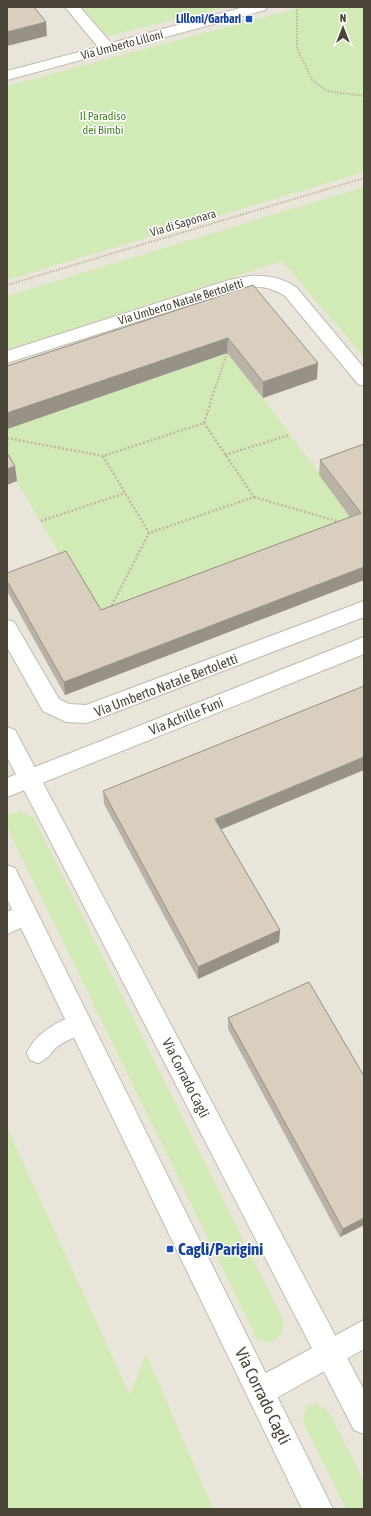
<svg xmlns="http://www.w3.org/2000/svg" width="371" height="1516" font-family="'Asap Condensed',sans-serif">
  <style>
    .residential { fill: #eae5da }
    .green { fill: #d2eab5 }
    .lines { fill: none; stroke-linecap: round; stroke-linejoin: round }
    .service-casing { stroke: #c2bbae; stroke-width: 2 }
    .minor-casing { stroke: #c2bbae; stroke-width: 2 }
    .tertiary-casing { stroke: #c2bbae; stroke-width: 2 }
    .path-far1 { stroke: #c4b79f; stroke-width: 2; stroke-dasharray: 1.5 1.5; stroke-linecap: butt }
    .path { stroke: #c4b79f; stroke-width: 2.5; stroke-dasharray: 2 2; stroke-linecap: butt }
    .service { fill: #fff; fill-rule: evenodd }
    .minor { fill: #fff; fill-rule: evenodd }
    .tertiary { fill: #fff; fill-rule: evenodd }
    .wall { fill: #bab2a6 }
    .shaded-wall { fill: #979187 }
    .building { fill: #d8cfc1; stroke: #979187 }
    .transit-dot { fill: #1a4fb4; stroke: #fff; stroke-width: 1.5 }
    .labels { text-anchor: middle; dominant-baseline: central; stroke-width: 3; stroke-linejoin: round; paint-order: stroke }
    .far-transit-label { font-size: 12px; font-weight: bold; fill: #164399; stroke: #fff; text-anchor: end }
    .far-street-label { font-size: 12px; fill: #4b4439; stroke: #fff }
    .far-park-label { font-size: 12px; fill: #4a7f2a; stroke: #fff }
    .street-label { font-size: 14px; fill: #4b4439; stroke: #fff }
    .near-transit-label { font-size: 17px; font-weight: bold; fill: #164399; stroke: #fff; text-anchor: start }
    .near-street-label { font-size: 17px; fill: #4b4439; stroke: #fff }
  </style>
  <rect width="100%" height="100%" fill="#f6f3ec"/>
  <rect class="residential" x="7" y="7" width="357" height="1502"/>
  <g class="green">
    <polygon points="82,7 228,7 107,36"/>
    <polygon points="302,7 364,7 364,172 7,280 7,86"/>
    <polygon points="364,187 364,357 282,261 7,350 7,296"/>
    <polygon points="227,353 263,398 359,527 102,625 7,465 7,429"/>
    <polygon points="21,811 34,818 283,1320 282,1334 270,1343 257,1339 7,827 8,815"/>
    <polygon points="7,1128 130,1395 146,1354 213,1509 7,1509"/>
    <polygon points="317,1404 328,1411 364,1482 364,1509 346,1509 303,1422 306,1406"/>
  </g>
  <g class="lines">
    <g class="service-casing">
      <path id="service" d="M80,1013L88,1016L91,1023C85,1036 68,1038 57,1047C50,1053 47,1060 38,1063L30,1060L27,1053C36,1032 59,1021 80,1013Z"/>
    </g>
    <g class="minor-casing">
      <g id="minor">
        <polygon points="65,7 80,7 111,43 244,7 267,7 265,10 7,80 7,71 98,47"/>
        <path d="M250,276C267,275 283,278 297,288L364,368V386L358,384L285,296C270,286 256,285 239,289L7,363V351L229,280Z"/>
        <polygon points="364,601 364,617 87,723 66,722 43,711 7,647 7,620 14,622 59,699 69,704 86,705"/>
        <polygon points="364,637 364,654 7,797 7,778"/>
        <polygon points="26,904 34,908 38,915 34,922 7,934 7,912"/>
        <polygon points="364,1320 364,1349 271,1401 261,1405 251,1401 247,1391 251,1381"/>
      </g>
    </g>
    <g class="tertiary-casing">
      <g id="tertiary">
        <polygon points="7,727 15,730 364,1390 364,1434 354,1430 7,757"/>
        <polygon points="7,865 15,868 333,1509 302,1509 7,899"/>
      </g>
    </g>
    <g class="path-far1">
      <polyline points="297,7 297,48 312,80 327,91 364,96"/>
      <polyline points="7,285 364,178"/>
      <polyline points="216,386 227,353"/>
    </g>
    <g class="path">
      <polyline points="204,423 216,385"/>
      <polygon points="204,423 254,497 149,533 103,456"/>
      <polyline points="7,438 103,456"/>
      <polyline points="225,455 289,435"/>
      <polyline points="254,497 340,522"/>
      <polyline points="41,521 125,493"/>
      <polyline points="110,609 149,533"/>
    </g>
    <use href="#service" class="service"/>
    <use href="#minor" class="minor"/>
    <use href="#tertiary" class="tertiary"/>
  </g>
  <g class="wall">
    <polygon points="253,285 317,379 263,398 227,353 7,429 7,366"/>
    <polygon points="364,444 364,580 65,695 7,591 7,573 101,610 350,517 319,475 320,460"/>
    <polygon points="103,791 221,830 280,930 279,942 198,979 104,804"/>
    <polygon points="228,1018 364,1225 340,1237 228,1029"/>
  </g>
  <g class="shaded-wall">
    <polygon points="46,22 47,36 7,46 7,32"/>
    <polygon points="228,338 227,353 7,429 7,413"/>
    <polygon points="318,363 317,379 263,398 263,382"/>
    <polygon points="15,466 17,481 7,485 7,469"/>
    <polygon points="364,567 364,580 65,695 64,682"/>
    <polygon points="364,757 364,770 215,832 215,819"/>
    <polygon points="280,930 279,942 198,979 198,967"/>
    <polygon points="364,1218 364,1225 340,1237 343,1229"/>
  </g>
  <g class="building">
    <polygon points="7,7 34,7 46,22 7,32"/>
    <polygon points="253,285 318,363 263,382 228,338 7,413 7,366"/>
    <polygon points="364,444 364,567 64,682 7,581 7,573 66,551 101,610 361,513 320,460"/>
    <polygon points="7,453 15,466 7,469"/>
    <polygon points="364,686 364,757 215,819 280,930 198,967 103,791"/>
    <polygon points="309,982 364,1076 364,1218 343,1229 228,1018"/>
  </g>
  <g class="transit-dot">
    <rect x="245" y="15" width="8" height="8" rx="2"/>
    <rect x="166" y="1245" width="8" height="8" rx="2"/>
  </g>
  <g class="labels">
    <g class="far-transit-label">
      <text x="241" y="19">Lilloni/Garbari</text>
    </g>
    <g class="far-street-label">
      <text transform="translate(122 45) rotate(-15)">Via Umberto Lilloni</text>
      <text transform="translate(183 223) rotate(-17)">Via di Saponara</text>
      <text transform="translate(181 302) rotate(-17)">Via Umberto Natale Bertoletti</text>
    </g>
    <g class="far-park-label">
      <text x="103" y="116">Il Paradiso<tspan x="103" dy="14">dei Bimbi</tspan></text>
    </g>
    <g class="street-label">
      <text transform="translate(166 685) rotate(-21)">Via Umberto Natale Bertoletti</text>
      <text transform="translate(186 716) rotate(-22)">Via Achille Funi</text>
      <text transform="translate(186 1078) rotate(63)">Via Corrado Cagli</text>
    </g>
    <g class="near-transit-label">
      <text x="178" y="1249">Cagli/Parigini</text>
    </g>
    <g class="near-street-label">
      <text transform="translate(263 1396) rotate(64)">Via Corrado Cagli</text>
    </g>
  </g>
  <rect width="371" height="1516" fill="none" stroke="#4b4439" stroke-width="16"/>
  <g transform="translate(343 28)" stroke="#ffffff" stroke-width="3" paint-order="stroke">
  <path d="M0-3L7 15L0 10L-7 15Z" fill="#4b4439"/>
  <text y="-6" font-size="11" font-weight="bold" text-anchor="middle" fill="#4b4439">N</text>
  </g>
</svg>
